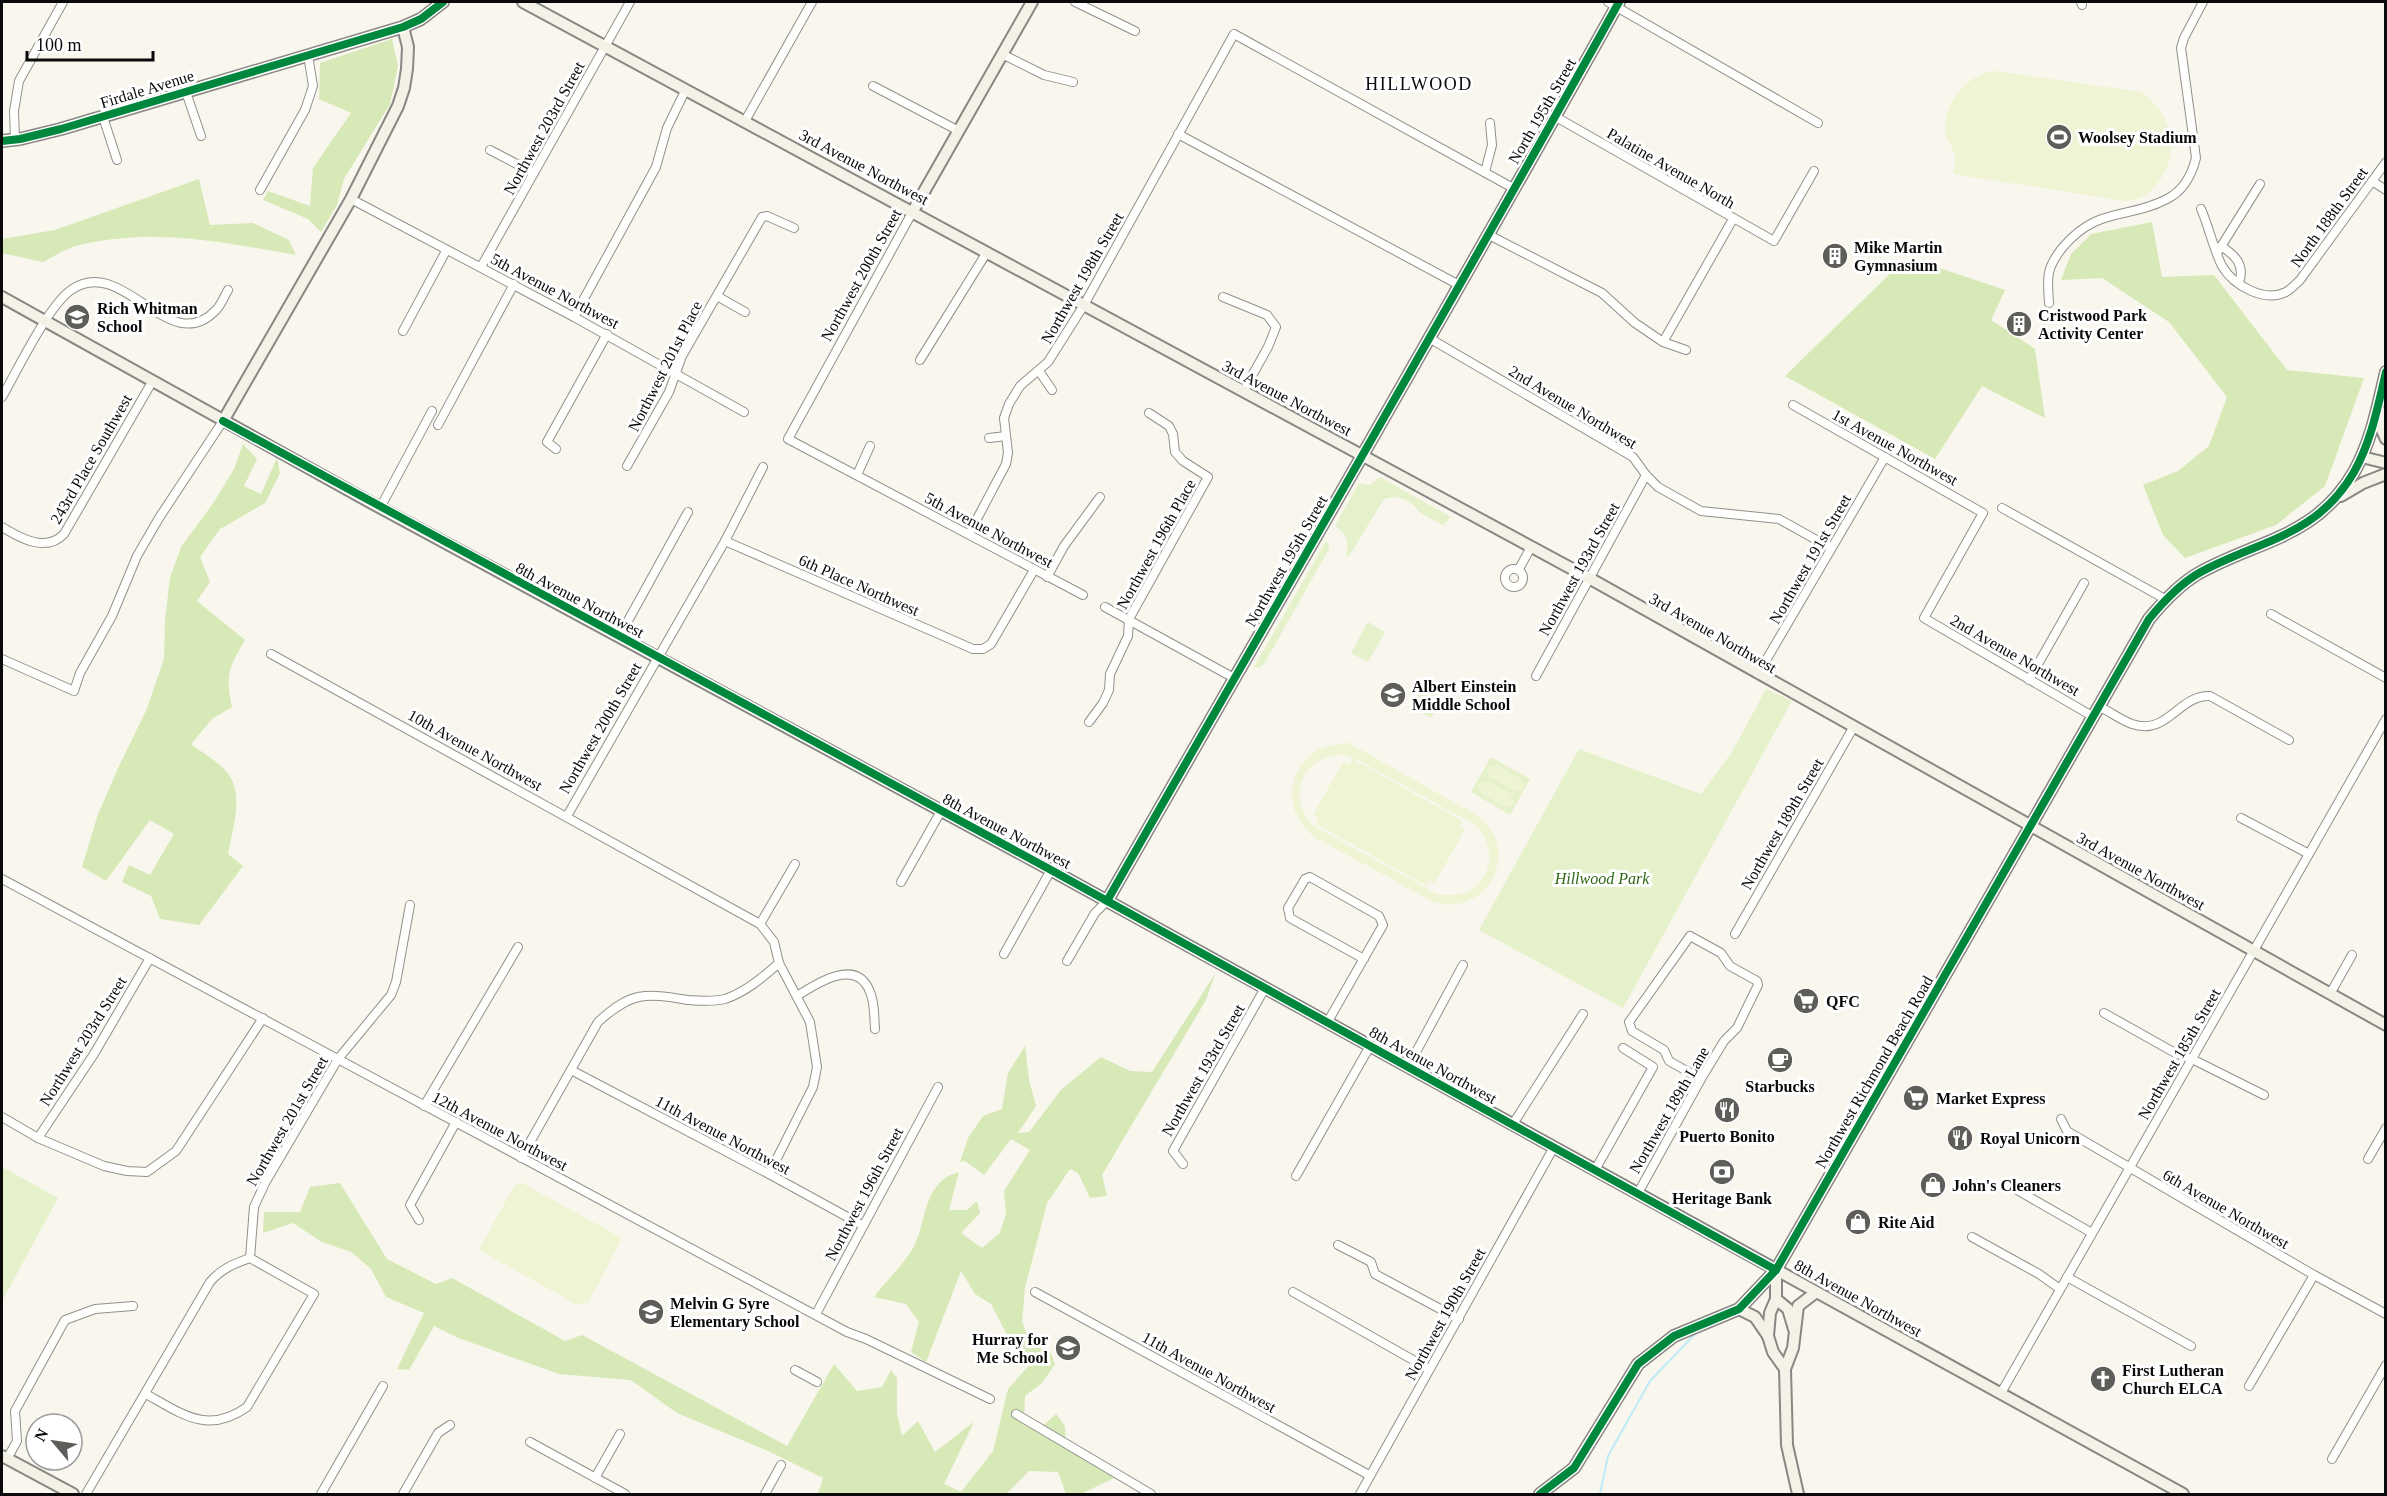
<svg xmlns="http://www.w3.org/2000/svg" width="2387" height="1496" font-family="Georgia,serif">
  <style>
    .green { fill: #e5f1ca }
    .forest { fill: #d6e9b7 }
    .pitch { fill: #eff4d4; fill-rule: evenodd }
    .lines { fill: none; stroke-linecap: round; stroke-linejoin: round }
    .stream { stroke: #beebf8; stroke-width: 2 }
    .street-casing { stroke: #92908c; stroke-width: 10 }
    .secondary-casing { stroke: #888783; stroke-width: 14 }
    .street { stroke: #fefefc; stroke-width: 8 }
    .secondary { stroke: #f4f1e7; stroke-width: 10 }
    .cycleway-casing { stroke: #fff; stroke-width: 11 }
    .cycleway { stroke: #00873e; stroke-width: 8 }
    .labels { text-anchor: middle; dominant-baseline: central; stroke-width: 6; stroke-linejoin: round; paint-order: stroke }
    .street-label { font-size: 16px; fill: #0a0a0a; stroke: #fff }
    .poi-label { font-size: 16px; font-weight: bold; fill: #0a0a0a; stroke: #fff; text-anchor: start }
    .park-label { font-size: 16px; font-style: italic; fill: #2f6715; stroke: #fff }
    .neighbourhood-label { font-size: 18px; letter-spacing: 1.5px; fill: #0a0a0a; stroke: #fff }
  </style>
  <rect width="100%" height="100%" fill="#f9f6ed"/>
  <g class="green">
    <path d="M1380,477L1451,517L1443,525C1436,521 1423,516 1418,510C1410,500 1398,494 1384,499L1349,556L1346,555C1350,542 1346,533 1335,526L1359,483L1370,485Z"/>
    <polygon points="1326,541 1329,545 1329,549 1264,664 1259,668 1254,667"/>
    <polygon points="1368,622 1385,632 1368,662 1351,653"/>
    <polygon points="1426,678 1447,689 1431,718 1411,707"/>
    <polygon points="1766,689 1792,701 1623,1008 1479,930 1579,749 1701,794 1732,752"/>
    <polygon points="1491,757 1530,779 1510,815 1471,792"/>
    <polygon points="2,1167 58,1198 2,1301"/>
  </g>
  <g class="forest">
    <polygon points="392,39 398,66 390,104 344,179 337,205 321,232 308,219 263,200 268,191 310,206 313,168 351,113 319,99 320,63"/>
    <path d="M199,179L210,225L253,223L289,240L296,255C223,242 150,227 76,246C65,249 53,257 43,262L2,253V239L55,230Z"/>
    <polygon points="2152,222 2162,277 2214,275 2287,370 2364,378 2325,486 2276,525 2185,558 2163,535 2143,485 2178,471 2209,446 2227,397 2169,322 2102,278 2061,280 2071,254 2091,234"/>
    <polygon points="1936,267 2005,290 1991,320 2035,349 2045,418 1982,386 1935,459 1785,376 1895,269"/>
    <path d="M243,444L257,459L244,486L261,494L277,458L280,473L265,503L220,529L200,557L210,582L197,601L245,640C229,668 225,674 232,707L212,719L191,744C201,752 212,758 221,766C247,787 233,826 228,854L243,866L199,925L160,919L151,896L122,882L129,865L150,875L174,834L150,820L106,881L82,867L98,814L119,766L146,711L164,659L165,620L170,578L181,547L214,502L234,469Z"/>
    <path d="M1215,974L1206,1000L1102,1175L1107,1196L1090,1198L1078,1173L1070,1169L1047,1203L1025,1288L1022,1321L1029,1341L1051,1353L1055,1364L1042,1383L1025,1396L1024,1425L1037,1431L1056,1414L1065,1426L1066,1447L1114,1478L1081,1494H1066L1058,1472L1029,1471L1006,1494H818L823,1478L768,1451L677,1413L631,1380L559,1374L456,1337L434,1326L409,1370L397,1369L424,1313L386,1297L371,1269L351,1252L322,1242L293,1223L263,1233L264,1212H300L310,1187L340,1183L387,1259L436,1284L452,1278L565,1341L582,1335L787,1446L834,1364L857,1391L882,1387L891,1370L897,1378V1414L902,1436L918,1421L935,1452L974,1422L944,1484L961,1492L993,1451L1008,1389L1033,1361L1010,1341L991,1304L975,1294L961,1271L926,1362L911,1352L919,1322L906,1304L874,1297C885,1282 908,1260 915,1244C927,1218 924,1181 959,1172L949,1210H967L977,1201L980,1213L961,1233L982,1248L1000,1233L1006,1214L1004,1191L1030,1150L1011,1139L984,1175L965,1161L960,1162L968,1138L983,1116L1002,1109L1008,1073L1025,1046L1029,1080L1036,1106L1018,1133L1029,1132L1061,1090L1101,1057L1130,1071L1152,1072Z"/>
  </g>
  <g class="pitch">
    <path d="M1996,71L2141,92C2171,113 2181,149 2160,180C2151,193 2141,200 2126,201L1953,174C1954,169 1956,161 1955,156C1953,148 1948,141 1946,134C1941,103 1967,74 1996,71Z"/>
    <path d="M1347,742L1480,817C1494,830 1502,847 1497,866C1492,891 1467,908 1442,904C1427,901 1414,891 1401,884C1373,869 1344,853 1316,838C1272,808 1293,741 1345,744ZM1344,755L1358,760L1475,825C1507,857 1481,904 1437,894L1314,826C1284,797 1303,754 1344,755Z"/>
    <polygon points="1352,759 1463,821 1460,826 1465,829 1435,883 1430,880 1427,886 1316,824 1319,818 1313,815 1343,762 1349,764"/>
    <polygon points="1495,764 1522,779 1520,782 1525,784 1521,791 1516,789 1515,791 1489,777 1490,774 1486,771 1490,765 1494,767"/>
    <polygon points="1487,781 1513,795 1511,798 1515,801 1511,807 1507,805 1506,807 1480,793 1481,790 1477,788 1481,781 1485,783"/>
    <polygon points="522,1183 622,1238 588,1303 576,1304 479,1250 515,1184"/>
  </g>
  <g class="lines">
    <polyline class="stream" points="1600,1494 1608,1456 1650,1381 1696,1333"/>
    <g class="street-casing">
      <g id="street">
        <polyline points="1075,2 1135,31"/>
        <polyline points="1608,2 1818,123"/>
        <polyline points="2081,2 2082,5"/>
        <polyline points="1002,54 1044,75 1073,82"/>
        <polyline points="873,86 959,131"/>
        <polyline points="186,92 201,136"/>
        <polyline points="103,117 117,160"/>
        <polyline points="1556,117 1774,241 1814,171"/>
        <polyline points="745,121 812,2"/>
        <polyline points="1178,134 1459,285"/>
        <polyline points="15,140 14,111 19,81 63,2"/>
        <polyline points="490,150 534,173"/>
        <polyline points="1485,172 1492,145 1490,123"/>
        <polyline points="2372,181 2386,190"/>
        <polyline points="260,190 305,110 313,86 308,55"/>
        <polyline points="351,199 574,317 744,412"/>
        <path d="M2201,209C2209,227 2213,248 2222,266C2233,285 2264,303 2286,292C2291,289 2296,284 2300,280L2386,162"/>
        <polyline points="913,211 788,439 1083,595"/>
        <polyline points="1487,234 1602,293 1635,323 1663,342 1686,350"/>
        <path d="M2221,246C2236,256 2245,265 2239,283"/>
        <polyline points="2217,253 2260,184"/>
        <polyline points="481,267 630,2"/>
        <polyline points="717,296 745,312"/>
        <polyline points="1223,297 1267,315 1276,327 1268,347 1244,390"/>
        <path d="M2049,303C2047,277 2046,268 2063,247C2098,206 2127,220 2167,199C2183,191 2192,174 2196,158L2181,48L2184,38L2203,2"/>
        <polyline points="574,317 656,167 667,128 685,91"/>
        <polyline points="403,331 446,251"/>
        <polyline points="1429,338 1633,457 1646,475 1658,487 1701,511 1779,519 1831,548"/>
        <polyline points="1663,342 1733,219"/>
        <polyline points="920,360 987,252"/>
        <polyline points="1039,371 1052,390"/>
        <path d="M2,397C17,371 48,306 71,290C123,253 169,360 216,310C221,305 224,297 228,290"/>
        <polyline points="1793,405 1983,513 1924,618 2092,716"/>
        <polyline points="438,425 514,284"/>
        <polyline points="989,438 1006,436"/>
        <polyline points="556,449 547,442 607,334"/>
        <polyline points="627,466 669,392 682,356 762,217 767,216 794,228"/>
        <polyline points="857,475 870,446"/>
        <polyline points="380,508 432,411"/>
        <polyline points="2002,508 2165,599"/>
        <path d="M2,527C20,538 46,553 64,534L152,382"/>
        <polyline points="969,534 1006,464 1008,453 1004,418 1009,404 1020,386 1048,362 1084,305 1234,34 1513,188"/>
        <polyline points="725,541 973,649 983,649 991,644 1034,570"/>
        <circle cx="1514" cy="578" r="9"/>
        <polyline points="1519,569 1531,547"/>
        <polyline points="1047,577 1064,546 1100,497"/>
        <polyline points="1105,607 1234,678"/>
        <polyline points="2271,614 2386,678"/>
        <polyline points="619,637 688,512"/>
        <polyline points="271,654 760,924 774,942 779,963 810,1022 817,1067 813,1087 769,1174"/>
        <polyline points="2,659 74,691 80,673 112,616 137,556 159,518 223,421"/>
        <polyline points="1758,674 1885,457"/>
        <polyline points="1536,676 1646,475"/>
        <polyline points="2029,680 2084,583"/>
        <path d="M2098,706C2109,711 2121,720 2132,724C2168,736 2178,695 2210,696L2289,740"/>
        <polyline points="1089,722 1103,703 1109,690 1110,674 1128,636 1129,619 1208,477 1183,461 1175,452 1173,434 1169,426 1149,413"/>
        <polyline points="567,816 725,541 763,467"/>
        <polyline points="2241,818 2309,854"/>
        <polyline points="2,879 847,1332 866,1339 990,1399"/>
        <polyline points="901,882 941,811"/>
        <polyline points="760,924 795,864"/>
        <polyline points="1735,934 1853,728"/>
        <polyline points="1004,954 1051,870"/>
        <polyline points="1067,961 1095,913 1107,901"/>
        <polyline points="2330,994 2352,955"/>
        <path d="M797,996C817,983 857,957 870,992C875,1003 874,1017 875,1029"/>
        <polyline points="2104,1013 2177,1054 2192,1059 2264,1095"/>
        <polyline points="1327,1023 1383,925 1379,916 1310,877 1305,879 1288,908 1290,918 1364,959"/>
        <polyline points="1408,1067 1463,965"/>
        <polyline points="571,1070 769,1174 862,1225"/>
        <polyline points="424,1106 518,947"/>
        <polyline points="2,1117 38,1138 104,1166 127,1171 147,1172 176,1151 263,1018"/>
        <polyline points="2061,1119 2067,1131 2314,1275 2386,1314"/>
        <polyline points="1513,1124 1583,1014"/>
        <polyline points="38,1138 94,1054 150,958"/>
        <path d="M521,1158L598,1022C632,991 645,993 688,1000C700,1001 713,1002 725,999C746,992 763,977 779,963"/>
        <polyline points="2368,1159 2386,1128"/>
        <polyline points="1183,1164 1173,1151 1265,988"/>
        <polyline points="1595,1170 1653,1067 1623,1048"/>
        <polyline points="1296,1176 1370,1046"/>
        <polyline points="2005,1183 2092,1233"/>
        <polyline points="1638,1193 1701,1079 1724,1041 1737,1028 1758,985 1757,981 1730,966 1721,953 1690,936 1629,1022 1632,1031 1664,1050 1669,1061 1701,1079"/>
        <polyline points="419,1220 410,1205 456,1122"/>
        <polyline points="1972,1237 2039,1274 2060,1289"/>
        <polyline points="1338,1245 1371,1262 1375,1274 1459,1319"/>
        <polyline points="2067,1277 2191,1346"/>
        <polyline points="1035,1292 1369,1475"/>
        <polyline points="1293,1292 1429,1369"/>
        <polyline points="816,1314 938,1087"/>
        <polyline points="795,1370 817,1382"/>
        <polyline points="2249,1386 2314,1275"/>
        <polyline points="2001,1393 2386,719"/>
        <path d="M146,1394C182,1414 208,1435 247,1407L314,1294L250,1258"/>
        <polyline points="1016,1414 1151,1494"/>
        <polyline points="530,1442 625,1494"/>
        <polyline points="7,1459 17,1441 15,1411 65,1320 95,1309 133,1306"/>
        <polyline points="2332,1459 2386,1365"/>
        <polyline points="595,1478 620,1434"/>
        <path d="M86,1494L210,1282C222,1268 234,1264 250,1258L254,1207L265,1183L338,1059L391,995L396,982L410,905"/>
        <polyline points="321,1494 383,1386"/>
        <polyline points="403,1494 438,1433 450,1425"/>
        <polyline points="765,1494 781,1465"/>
        <polyline points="1360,1494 1554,1147"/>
      </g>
    </g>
    <g class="secondary-casing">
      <g id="secondary">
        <polyline points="523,2 1589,578 2386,1025"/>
        <polyline points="2,141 20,139 61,129 403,27 421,19 443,2"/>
        <polyline points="913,211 1032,2"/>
        <polyline points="2,297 377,506 1051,870 2183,1494"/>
        <polyline points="2380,411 2381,428 2386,439"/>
        <polyline points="223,421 351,199 398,106 404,88 407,69 408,47 403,27"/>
        <polyline points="2362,457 2386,463"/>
        <polyline points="2341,496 2363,483 2386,474"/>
        <path d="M1107,901C1278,601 1452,303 1619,2"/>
        <polyline points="1776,1270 1776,1299 1770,1313 1768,1336 1773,1352 1785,1369"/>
        <polyline points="1776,1299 1788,1309 1794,1329"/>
        <polyline points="1739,1309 1755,1317 1768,1336"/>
        <polyline points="2,1456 73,1494"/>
        <path d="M1540,1494L1574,1468L1638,1364L1674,1336L1739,1309L1776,1270L2149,619C2163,602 2180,584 2199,573C2258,540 2316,538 2354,472C2371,442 2378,406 2386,372"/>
        <polyline points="1798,1494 1787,1445 1785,1369 1793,1348 1798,1306 1815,1293"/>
      </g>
    </g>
    <use href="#street" class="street"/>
    <use href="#secondary" class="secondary"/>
    <g class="cycleway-casing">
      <g id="cycleway">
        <polyline points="2,141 20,139 61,129 403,27 421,19 443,2"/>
        <polyline points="223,421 1051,870 1776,1270"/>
        <path d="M1107,901C1278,601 1452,303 1619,2"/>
        <path d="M1540,1494L1574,1468L1638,1364L1674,1336L1739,1309L1776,1270L2149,619C2163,602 2180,584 2199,573C2258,540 2316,538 2354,472C2371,442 2378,406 2386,372"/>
      </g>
    </g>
    <use href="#cycleway" class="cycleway"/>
  </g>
  <defs>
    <g id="stadium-disc" transform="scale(1.35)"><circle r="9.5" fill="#5e5d59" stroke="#fff"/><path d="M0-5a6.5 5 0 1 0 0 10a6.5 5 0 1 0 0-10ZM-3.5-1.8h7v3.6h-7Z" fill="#fff"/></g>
    <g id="building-disc" transform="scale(1.35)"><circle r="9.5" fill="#5e5d59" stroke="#fff"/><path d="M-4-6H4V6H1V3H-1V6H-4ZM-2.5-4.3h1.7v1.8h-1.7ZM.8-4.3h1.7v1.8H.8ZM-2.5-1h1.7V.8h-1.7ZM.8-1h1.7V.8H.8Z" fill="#fff"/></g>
    <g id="school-disc" transform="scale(1.35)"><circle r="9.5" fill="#5e5d59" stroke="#fff"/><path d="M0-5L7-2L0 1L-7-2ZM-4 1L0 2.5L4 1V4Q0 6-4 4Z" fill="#fff"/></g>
    <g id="supermarket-disc" transform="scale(1.35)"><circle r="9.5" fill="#5e5d59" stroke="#fff"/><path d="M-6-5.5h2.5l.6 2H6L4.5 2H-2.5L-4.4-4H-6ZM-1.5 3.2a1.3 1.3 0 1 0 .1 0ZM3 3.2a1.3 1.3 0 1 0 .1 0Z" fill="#fff"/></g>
    <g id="cafe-disc" transform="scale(1.35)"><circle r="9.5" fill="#5e5d59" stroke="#fff"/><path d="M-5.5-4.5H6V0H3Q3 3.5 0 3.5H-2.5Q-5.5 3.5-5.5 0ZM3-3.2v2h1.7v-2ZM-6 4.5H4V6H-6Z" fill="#fff"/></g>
    <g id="restaurant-disc" transform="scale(1.35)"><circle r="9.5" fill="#5e5d59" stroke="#fff"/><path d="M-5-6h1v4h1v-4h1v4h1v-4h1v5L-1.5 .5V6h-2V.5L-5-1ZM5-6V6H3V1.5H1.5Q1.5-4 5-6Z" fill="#fff"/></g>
    <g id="bank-disc" transform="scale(1.35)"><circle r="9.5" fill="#5e5d59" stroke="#fff"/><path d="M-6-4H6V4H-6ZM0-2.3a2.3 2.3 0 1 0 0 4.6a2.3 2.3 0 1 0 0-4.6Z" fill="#fff"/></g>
    <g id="shop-disc" transform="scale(1.35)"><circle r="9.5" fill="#5e5d59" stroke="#fff"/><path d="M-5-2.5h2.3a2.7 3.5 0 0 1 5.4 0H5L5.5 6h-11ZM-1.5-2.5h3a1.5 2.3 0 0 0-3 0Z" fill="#fff"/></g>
    <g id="church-disc" transform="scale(1.35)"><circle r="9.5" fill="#5e5d59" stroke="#fff"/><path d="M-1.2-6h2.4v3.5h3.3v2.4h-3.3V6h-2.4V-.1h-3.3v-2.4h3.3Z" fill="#fff"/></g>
  </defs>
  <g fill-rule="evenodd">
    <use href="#stadium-disc" x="2059" y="137"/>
    <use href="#building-disc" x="1835" y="256"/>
    <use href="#school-disc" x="77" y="317"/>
    <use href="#building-disc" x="2019" y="324"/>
    <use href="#school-disc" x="1393" y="695"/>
    <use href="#supermarket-disc" x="1806" y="1001"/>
    <use href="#cafe-disc" x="1780" y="1060"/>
    <use href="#supermarket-disc" x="1916" y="1098"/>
    <use href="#restaurant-disc" x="1727" y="1110"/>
    <use href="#restaurant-disc" x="1960" y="1138"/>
    <use href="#bank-disc" x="1722" y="1172"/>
    <use href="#shop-disc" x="1933" y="1185"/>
    <use href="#shop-disc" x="1858" y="1222"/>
    <use href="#school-disc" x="651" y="1312"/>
    <use href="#school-disc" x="1068" y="1348"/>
    <use href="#church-disc" x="2103" y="1379"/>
  </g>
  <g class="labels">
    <g class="street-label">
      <text transform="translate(147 89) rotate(-17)">Firdale Avenue</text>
      <text transform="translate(1542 111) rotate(-60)">North 195th Street</text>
      <text transform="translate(544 128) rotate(-61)">Northwest 203rd Street</text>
      <text transform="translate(864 167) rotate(28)">3rd Avenue Northwest</text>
      <text transform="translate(1671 168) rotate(30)">Palatine Avenue North</text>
      <text transform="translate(2329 217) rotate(-54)">North 188th Street</text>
      <text transform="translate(861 275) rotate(-61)">Northwest 200th Street</text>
      <text transform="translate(1082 278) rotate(-60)">Northwest 198th Street</text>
      <text transform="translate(555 291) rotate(28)">5th Avenue Northwest</text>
      <text transform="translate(665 366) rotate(-63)">Northwest 201st Place</text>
      <text transform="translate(1287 398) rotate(28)">3rd Avenue Northwest</text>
      <text transform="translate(1573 407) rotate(31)">2nd Avenue Northwest</text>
      <text transform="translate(1895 447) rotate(29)">1st Avenue Northwest</text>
      <text transform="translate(91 459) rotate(-60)">243rd Place Southwest</text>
      <text transform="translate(989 530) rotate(28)">5th Avenue Northwest</text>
      <text transform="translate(1156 544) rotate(-61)">Northwest 196th Place</text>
      <text transform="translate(1810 559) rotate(-60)">Northwest 191st Street</text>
      <text transform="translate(1286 561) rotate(-60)">Northwest 195th Street</text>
      <text transform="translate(1579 569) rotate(-61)">Northwest 193rd Street</text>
      <text transform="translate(859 585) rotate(24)">6th Place Northwest</text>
      <text transform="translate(580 600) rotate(28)">8th Avenue Northwest</text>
      <text transform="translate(1713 633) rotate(30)">3rd Avenue Northwest</text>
      <text transform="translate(2015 655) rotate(30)">2nd Avenue Northwest</text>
      <text transform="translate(600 728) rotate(-60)">Northwest 200th Street</text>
      <text transform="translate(475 750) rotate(29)">10th Avenue Northwest</text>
      <text transform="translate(1782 824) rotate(-60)">Northwest 189th Street</text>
      <text transform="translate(1007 831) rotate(28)">8th Avenue Northwest</text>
      <text transform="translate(2141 871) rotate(29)">3rd Avenue Northwest</text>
      <text transform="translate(83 1041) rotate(-58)">Northwest 203rd Street</text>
      <text transform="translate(2179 1054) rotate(-60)">Northwest 185th Street</text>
      <text transform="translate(1433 1065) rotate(29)">8th Avenue Northwest</text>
      <text transform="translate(1203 1070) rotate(-60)">Northwest 193rd Street</text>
      <text transform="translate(1874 1072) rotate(-60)">Northwest Richmond Beach Road</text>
      <text transform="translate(1669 1110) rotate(-60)">Northwest 189th Lane</text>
      <text transform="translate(287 1121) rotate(-60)">Northwest 201st Street</text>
      <text transform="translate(500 1131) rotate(28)">12th Avenue Northwest</text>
      <text transform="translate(723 1135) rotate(28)">11th Avenue Northwest</text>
      <text transform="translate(864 1194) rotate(-62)">Northwest 196th Street</text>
      <text transform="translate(2226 1209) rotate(30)">6th Avenue Northwest</text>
      <text transform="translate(1858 1298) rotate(29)">8th Avenue Northwest</text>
      <text transform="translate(1445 1314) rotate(-61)">Northwest 190th Street</text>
      <text transform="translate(1209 1372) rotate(29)">11th Avenue Northwest</text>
    </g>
    <g class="poi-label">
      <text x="2078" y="137">Woolsey Stadium</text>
      <text x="1854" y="247">Mike Martin<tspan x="1854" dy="18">Gymnasium</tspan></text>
      <text x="97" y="308">Rich Whitman<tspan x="97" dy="18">School</tspan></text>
      <text x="2038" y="315">Cristwood Park<tspan x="2038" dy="18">Activity Center</tspan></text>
      <text x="1412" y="686">Albert Einstein<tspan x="1412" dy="18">Middle School</tspan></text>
      <text x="1826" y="1001">QFC</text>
      <text x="1780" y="1086" text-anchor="middle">Starbucks</text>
      <text x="1936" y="1098">Market Express</text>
      <text x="1727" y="1136" text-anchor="middle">Puerto Bonito</text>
      <text x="1980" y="1138">Royal Unicorn</text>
      <text x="1952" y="1185">John's Cleaners</text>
      <text x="1722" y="1198" text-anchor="middle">Heritage Bank</text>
      <text x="1878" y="1222">Rite Aid</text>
      <text x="670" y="1303">Melvin G Syre<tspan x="670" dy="18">Elementary School</tspan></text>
      <text x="1048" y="1339" text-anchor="end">Hurray for<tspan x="1048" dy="18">Me School</tspan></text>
      <text x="2122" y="1370">First Lutheran<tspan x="2122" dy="18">Church ELCA</tspan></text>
    </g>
    <g class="park-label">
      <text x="1602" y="878">Hillwood Park</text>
    </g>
    <g class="neighbourhood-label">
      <text x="1419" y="84">HILLWOOD</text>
    </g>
  </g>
  <rect width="2387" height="1496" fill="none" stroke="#0a0a0a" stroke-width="6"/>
  <g transform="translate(54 1442) rotate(299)"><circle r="28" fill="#ffffff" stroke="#9d9d9d" stroke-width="1.5"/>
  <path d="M0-4.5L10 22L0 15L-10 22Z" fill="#5e5d59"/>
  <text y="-9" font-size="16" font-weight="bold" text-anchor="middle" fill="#0a0a0a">N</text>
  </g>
  <path d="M27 51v9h126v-9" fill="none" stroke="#0a0a0a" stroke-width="3"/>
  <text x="36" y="51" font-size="18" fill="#0a0a0a" stroke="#ffffff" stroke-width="4.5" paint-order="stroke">100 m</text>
</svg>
